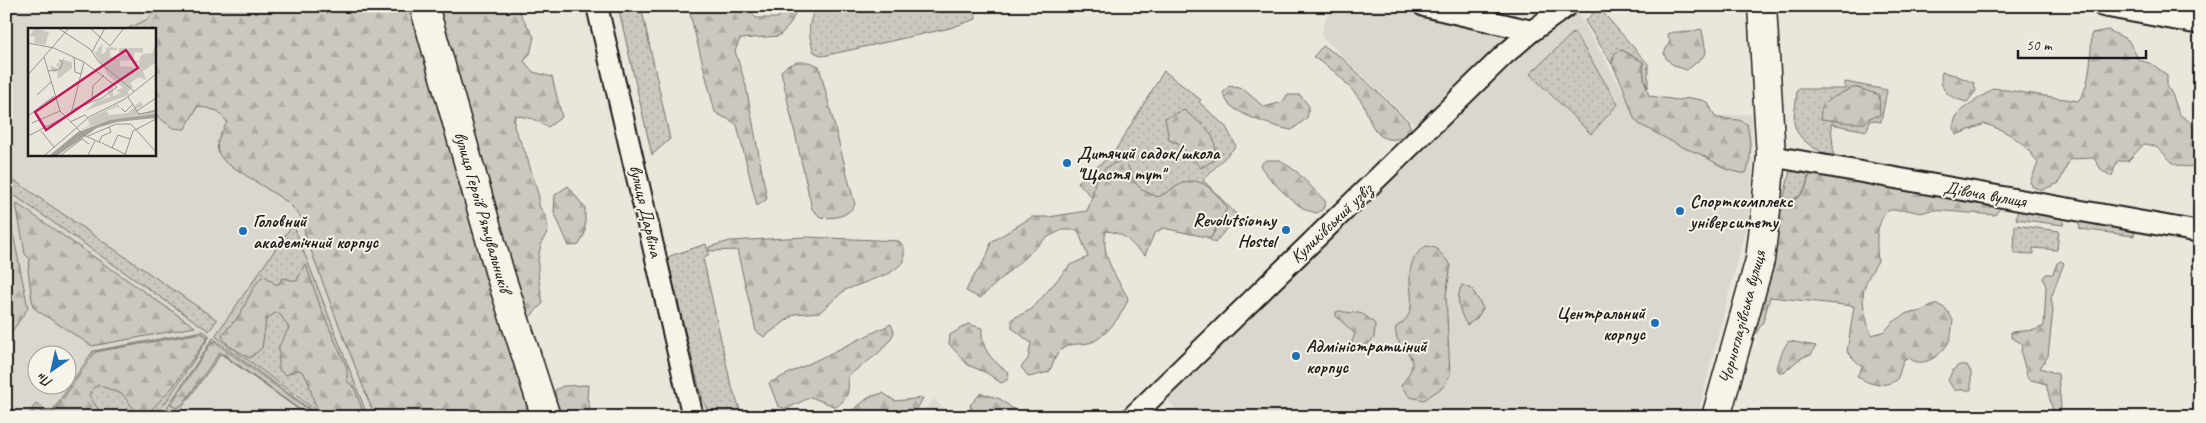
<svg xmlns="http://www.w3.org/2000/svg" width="2206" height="423" font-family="Caveat,sans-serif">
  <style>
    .built { fill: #dad7ce; fill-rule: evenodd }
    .grass { fill: url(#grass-dots); stroke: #74726e }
    .forest { fill: url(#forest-firs); stroke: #74726e }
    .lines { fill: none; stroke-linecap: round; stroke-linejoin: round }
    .street-casing { stroke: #1c1c1c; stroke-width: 24 }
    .secondary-casing { stroke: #1c1c1c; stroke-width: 31 }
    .street { stroke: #f7f3e8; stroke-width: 20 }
    .secondary { stroke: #f7f3e8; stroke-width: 28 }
    .poi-dot { fill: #1f6fb2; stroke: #f7f3e8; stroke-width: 2 }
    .labels { text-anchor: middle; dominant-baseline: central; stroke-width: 4; stroke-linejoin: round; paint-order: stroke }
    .poi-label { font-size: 18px; font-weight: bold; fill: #1c1c1c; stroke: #f7f3e8; text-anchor: start }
    .street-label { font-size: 18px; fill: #1c1c1c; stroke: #f7f3e8 }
    .inset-road { fill: none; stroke: #98958f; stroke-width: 1 }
    .view { fill: #c2185b; fill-opacity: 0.15; stroke: #c2185b; stroke-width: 2.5 }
    .inset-edge { fill: none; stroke: #1c1c1c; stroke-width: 2.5 }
  </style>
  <defs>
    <pattern id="grass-dots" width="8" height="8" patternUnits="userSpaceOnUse" patternTransform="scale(1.25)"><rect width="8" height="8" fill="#ccc8c0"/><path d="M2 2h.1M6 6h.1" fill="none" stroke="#afaba4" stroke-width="1.8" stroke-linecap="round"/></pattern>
    <pattern id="forest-firs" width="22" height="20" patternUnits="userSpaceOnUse" patternTransform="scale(1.25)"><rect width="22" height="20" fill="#ccc8c0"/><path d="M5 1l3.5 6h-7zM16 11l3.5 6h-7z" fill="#afaba4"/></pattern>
  </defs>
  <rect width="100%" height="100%" fill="#eae6dc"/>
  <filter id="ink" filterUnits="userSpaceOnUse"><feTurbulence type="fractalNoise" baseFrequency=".02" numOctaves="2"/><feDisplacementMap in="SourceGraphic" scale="10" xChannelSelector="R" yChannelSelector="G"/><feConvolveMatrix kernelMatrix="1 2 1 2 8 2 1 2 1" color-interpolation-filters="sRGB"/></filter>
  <g filter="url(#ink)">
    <g class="built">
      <path d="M6,6H225L436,417H6ZM29,29H154V154H29ZM38,356H68V386H38Z"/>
      <polygon points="1329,6 1459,6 1553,28 1576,10 1640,120 1752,114 1752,172 1748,220 1697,417 1184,417 1170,403 1165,395 1429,138 1321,36"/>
      <polygon points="934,399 953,417 917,417"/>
    </g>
    <g class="grass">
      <polygon points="618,6 641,6 670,139 652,155"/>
      <path d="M817,6H975L976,19L950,28L823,56L814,52C808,34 807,23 817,6Z"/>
      <polygon points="1599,8 1648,64 1648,88 1644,79 1643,62 1622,50 1613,57 1612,64 1585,21"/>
      <polygon points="1574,32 1618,104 1591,134 1530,74"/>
      <polygon points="1164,71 1201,100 1199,102 1226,127 1236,146 1203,180 1237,215 1215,243 1171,213 1136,247 1078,182 1113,154"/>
      <path d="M1845,82L1887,90L1881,122L1870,120L1867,131L1831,124L1834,157C1819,152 1795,140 1794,121C1794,110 1797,99 1797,89H1845Z"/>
      <path d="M1791,166L1823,168L1808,177C1804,197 1798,196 1782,206Z"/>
      <polygon points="15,181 217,320 209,331 8,191"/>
      <polygon points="2018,209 2064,216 2063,225 2016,219"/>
      <polygon points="2079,221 2136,224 2134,236 2080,229"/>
      <polygon points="293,224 368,417 325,417 215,336"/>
      <polygon points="2015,225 2059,231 2057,250 2033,248 2033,254 2014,253"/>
      <polygon points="706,244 709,254 703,258 731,385 743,417 709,417 700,391 668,262 670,256"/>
      <polygon points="203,331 210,336 156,417 27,417 36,403 51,413 93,351"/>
      <polygon points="213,338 321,417 309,417 221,354 178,413 167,407"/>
    </g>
    <g class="forest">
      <path d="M186,6H424L542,417H375L331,305L305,234L304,221L289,203L225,162C211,147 219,138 227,122L218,111L198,106L185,129L173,128L154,114V29H127L146,20L154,13Z"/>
      <path d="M437,6H519L521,15L534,37L530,54L524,61L533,72L552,77L562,117L548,127L533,119L515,115L514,127L526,154L539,197V206L546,217L548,231C533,254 538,277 543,303L528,319Z"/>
      <path d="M688,6H745L756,18H778L784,6H799L789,26L779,36L740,39L735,51L746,86L767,199L757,206L737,125C730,118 722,118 715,112Z"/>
      <path d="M1700,29L1702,30L1706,52L1702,58L1687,70C1677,67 1667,64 1664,53L1670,41L1667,34C1678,29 1685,36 1700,29Z"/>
      <path d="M2108,30L2128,40L2139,60L2152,64L2167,75V86L2173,96L2179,114L2190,122L2200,137V160L2197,165C2165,174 2170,145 2144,144L2128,161H2117L2112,176L2102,171L2094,158L2070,159L2059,183L2042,190L2033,187L2030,182L2038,163C2025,143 2009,131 1985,124L1956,135C1945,109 1980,102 1993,88L2078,101C2092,84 2090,55 2092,33Z"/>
      <path d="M1323,46L1341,57L1408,121L1411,129L1405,137C1379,146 1372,128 1365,108C1362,100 1352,90 1346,83C1337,72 1324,64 1313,57Z"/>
      <path d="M1622,50L1643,62L1644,79L1649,96L1678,100L1690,98L1702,100L1708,103L1716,118L1739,120L1747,124C1750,140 1753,158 1746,173H1740L1726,169L1700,154L1682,147L1639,124L1634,118L1622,84L1612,64L1615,53Z"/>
      <path d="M797,62H809L819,66L855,205C847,217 834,219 820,217L812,209L781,71L787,66Z"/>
      <path d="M1942,72L1955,75L1974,83L1976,91L1967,102C1950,98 1938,91 1942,72Z"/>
      <path d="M1229,86L1243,89L1264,107L1283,102L1287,95H1300L1309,106L1307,118L1292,130C1277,128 1239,115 1229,104C1226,101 1225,96 1223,93Z"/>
      <path d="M1852,88H1859L1879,95L1880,115L1869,118L1865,123H1850L1821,119C1817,101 1839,95 1852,88Z"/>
      <path d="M1184,110C1203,126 1220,132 1214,160L1201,168L1178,143L1169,140L1165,118Z"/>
      <path d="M1125,159C1135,182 1132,187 1158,197C1167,193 1177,185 1186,182C1203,176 1219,196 1227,208L1211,238L1163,228L1154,234L1145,255C1127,243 1130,234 1106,231C1100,255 1117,278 1128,298C1125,312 1104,340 1089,343C1079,345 1068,342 1060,351C1055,356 1052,366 1049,372L1029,377L1021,367L1028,359L1031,343L1012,328V319L1032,309L1070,265L1088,257L1078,230H1062L1046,238L980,298L966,291C973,273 988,262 991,242L1032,217H1049L1087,211C1101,179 1084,175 1125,159Z"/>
      <path d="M1266,160H1280L1297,172L1326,202L1323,209L1317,213C1313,212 1308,211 1305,209C1293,203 1266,177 1260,165Z"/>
      <path d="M1814,171L2002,206L1995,215L1932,210L1920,213L1908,210H1889C1875,222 1876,243 1878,261C1865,282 1859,291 1866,317C1868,324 1868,329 1872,335L1885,331L1892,323L1907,313L1918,312L1937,304L1946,309L1953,320C1952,327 1952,337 1948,343C1941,356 1922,369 1909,358L1904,359L1897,380C1882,388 1870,385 1857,376L1862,367L1847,352L1854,306L1770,297L1763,322L1755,335L1753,331L1782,206C1790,201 1802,198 1805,189C1809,180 1806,179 1814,171Z"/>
      <polygon points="568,186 585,208 585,233 579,245 569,246 554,212 555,195"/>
      <polygon points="6,198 28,308 6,340"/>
      <polygon points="16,203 195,327 92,346 38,311 33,307 28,270 30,259 25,254"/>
      <polygon points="806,237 899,241 904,247 904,262 890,273 845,290 820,312 795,314 764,337 756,331 737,250 709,251 709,247 730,241"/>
      <path d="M1426,246L1436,248L1451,265L1446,295L1450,375L1443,387L1424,400L1410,397L1401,386C1405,380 1412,371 1412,364C1412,350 1393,345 1396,327C1431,308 1390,271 1426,246Z"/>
      <polygon points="2061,261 2064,263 2051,298 2053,310 2048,356 2040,368 2058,374 2061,408 2059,411 2053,411 2046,384 2028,379 2021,353 2022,344 2011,337 2011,332 2035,330 2044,326 2046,287 2043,278 2046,274 2053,274 2057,263"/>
      <path d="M304,265H306L321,309L347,368V381L354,387L365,417C354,417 341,419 330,417C308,413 315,381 300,370L294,371L286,375L279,370V346L289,328L280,314L275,313L266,320L262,348L250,358L229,346L222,337C226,328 234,324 239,315C248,302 251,286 264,275L275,284H279L282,278L297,281Z"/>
      <path d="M1462,285L1472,289L1483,308L1477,318L1467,325C1460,314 1455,298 1462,285Z"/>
      <path d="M1340,311C1360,316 1357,307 1375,324L1374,338C1368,345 1359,352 1351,344L1355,334L1336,316V312Z"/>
      <path d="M891,324L894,332C887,351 864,363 848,376C849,391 849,398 836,407L811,397L786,409L778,406L769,383Z"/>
      <path d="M968,324L982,328C981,351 992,360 1009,373L1007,380L1001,383L987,373L968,365L949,344L950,335Z"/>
      <polygon points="201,333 208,337 172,388 150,411 138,414 122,394 98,385 93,388 89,395 101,414 100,417 30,417 35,409 52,415 95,352"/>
      <polygon points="215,341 220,346 319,417 310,417 220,352 183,404 176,408 171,404 212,342"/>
      <path d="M1789,341L1816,346L1811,355C1800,356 1792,365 1784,373L1779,372L1777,368C1780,358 1782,349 1789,341Z"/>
      <polygon points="1959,365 1967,365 1971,372 1971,390 1954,390 1948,380 1953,370"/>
      <polygon points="588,385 587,398 590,407 587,416 561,417 556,402 555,390 563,386"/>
      <polygon points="883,393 895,401 923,398 915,413 910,417 845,417 869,397"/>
      <polygon points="981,393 1000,399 1024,417 978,417 972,413 970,405"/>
    </g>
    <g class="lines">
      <g class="street-casing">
        <g id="street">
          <polyline points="597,6 693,417"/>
          <polyline points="1424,6 1532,31"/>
          <polyline points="2103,6 2200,24"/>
          <polyline points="1771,156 2200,232"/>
          <polyline points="1132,417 1504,55 1532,31 1567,6"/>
        </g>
      </g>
      <g class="secondary-casing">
        <g id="secondary">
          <polyline points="424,6 500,274 546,417"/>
          <polyline points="1716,417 1760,260 1766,210 1771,156 1762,6"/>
        </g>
      </g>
      <use href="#street" class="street"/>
      <use href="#secondary" class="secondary"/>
    </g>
  </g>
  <g class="poi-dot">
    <circle cx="1067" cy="163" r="5"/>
    <circle cx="1680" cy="211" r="5"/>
    <circle cx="1286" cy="230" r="5"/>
    <circle cx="243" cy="231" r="5"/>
    <circle cx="1655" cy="323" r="5"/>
    <circle cx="1296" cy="356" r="5"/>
  </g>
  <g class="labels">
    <g class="poi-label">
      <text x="1077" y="153">Дитячий садок/школа<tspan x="1077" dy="21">"Щастя тут"</tspan></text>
      <text x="1690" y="201">Спорткомплекс<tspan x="1690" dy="21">університету</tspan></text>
      <text x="1276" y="220" text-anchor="end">Revolutsionny<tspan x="1276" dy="21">Hostel</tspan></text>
      <text x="253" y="221">Головний<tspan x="253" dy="21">академічний корпус</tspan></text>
      <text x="1645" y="313" text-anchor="end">Центральний<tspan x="1645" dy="21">корпус</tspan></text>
      <text x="1306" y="346">Адміністратиіний<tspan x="1306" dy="21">корпус</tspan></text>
    </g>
    <g class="street-label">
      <text transform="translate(1985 194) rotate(10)">Дівоча вулиця</text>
      <text transform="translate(646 211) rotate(77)">вулиця Дарвіна</text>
      <text transform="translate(483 212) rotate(74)">вулиця Героїв Рятувальників</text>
      <text transform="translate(1331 223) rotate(-44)">Куликівський узвіз</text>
      <text transform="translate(1742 317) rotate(-75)">Чорноглазівська вулиця</text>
    </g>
  </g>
  <g transform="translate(28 28)">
    <rect width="128" height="128" fill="#eae6dc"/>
    <path d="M127,18V27L103,47L73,29L81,19L89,20V22H82V29L91,31V20H98L97,27L100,28V20H115V25L107,24L105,32L92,33V39L110,40L112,34L107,35L106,33H112L114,26L125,25ZM112,73L115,78L108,81L111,86L127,81V86L82,92L52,102L62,97L60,91L90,76L92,81L89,79L78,83L81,87L100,85Z" fill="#ccc8c0"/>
    <path d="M75,16L73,26L78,25V21L81,19L84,20L79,22L83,31H91L96,26L92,20H97V28L101,27L100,20L114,21L115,24L112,22L105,25V32H92L90,38L104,39L103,45L111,40L112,28L122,29L127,19V35L115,43L118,52L111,49L102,55L105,59L100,63L101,67L57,83L69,73L82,69L79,62L85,58V68L92,65L88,62L95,60L80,47L66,24L71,23L69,21ZM37,29L36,32L44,34V40L30,51L29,43L25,45L22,37L33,43L28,37ZM78,83L82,88L109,86L114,89L90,91L64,98L79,90Z" fill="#ccc8c0"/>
    <path d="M6,0L21,4L17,17L6,15L7,9L2,8Z" fill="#ccc8c0"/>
    <path d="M127,86V90L89,94L69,100L30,127H22L50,104L82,92Z" fill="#a3a19a"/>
    <path class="inset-road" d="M30,0L62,21L71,34L107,64M62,0L82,18L96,0M0,15L26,20L56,34L89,59L74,70L46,81M64,24L77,0M16,29L32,83L56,107L73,115M46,29L47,44L53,46M20,43L32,41L35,34L31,32M0,47L41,0M9,67L23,54M64,69L65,58L76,47M100,69L111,86L128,83M93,80L97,84L105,76M109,83L128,70M0,88L26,68M42,94L57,87L60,90M4,95L32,83M13,103L26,119M0,108L43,86L56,34M58,109L88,96H103L128,124M71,114L74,108L83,104L81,99M74,115L97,126M84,120L90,107L102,111M17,127L61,89L97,71L128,46M33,127L54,111L61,116M60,127L67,113M97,127L105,103L128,91"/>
    <path class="view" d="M98,22L110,40L18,102L7,84Z"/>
    <rect width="128" height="128" class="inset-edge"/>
  </g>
  <rect width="2206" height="423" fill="none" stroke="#f7f3e8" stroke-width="25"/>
  <rect x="12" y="12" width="2181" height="398" fill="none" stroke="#1c1c1c" stroke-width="2" filter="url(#ink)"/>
  <g transform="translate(52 370) rotate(214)"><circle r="24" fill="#f7f3e8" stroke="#9f9d96"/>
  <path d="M0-4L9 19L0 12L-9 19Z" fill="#1f6fb2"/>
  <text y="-8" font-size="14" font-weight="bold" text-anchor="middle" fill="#1c1c1c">Пн</text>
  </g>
  <path d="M2018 50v8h128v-8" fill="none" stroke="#1c1c1c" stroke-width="2.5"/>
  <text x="2026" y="50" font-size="15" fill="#1c1c1c" stroke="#f7f3e8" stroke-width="4" paint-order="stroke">50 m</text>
</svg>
